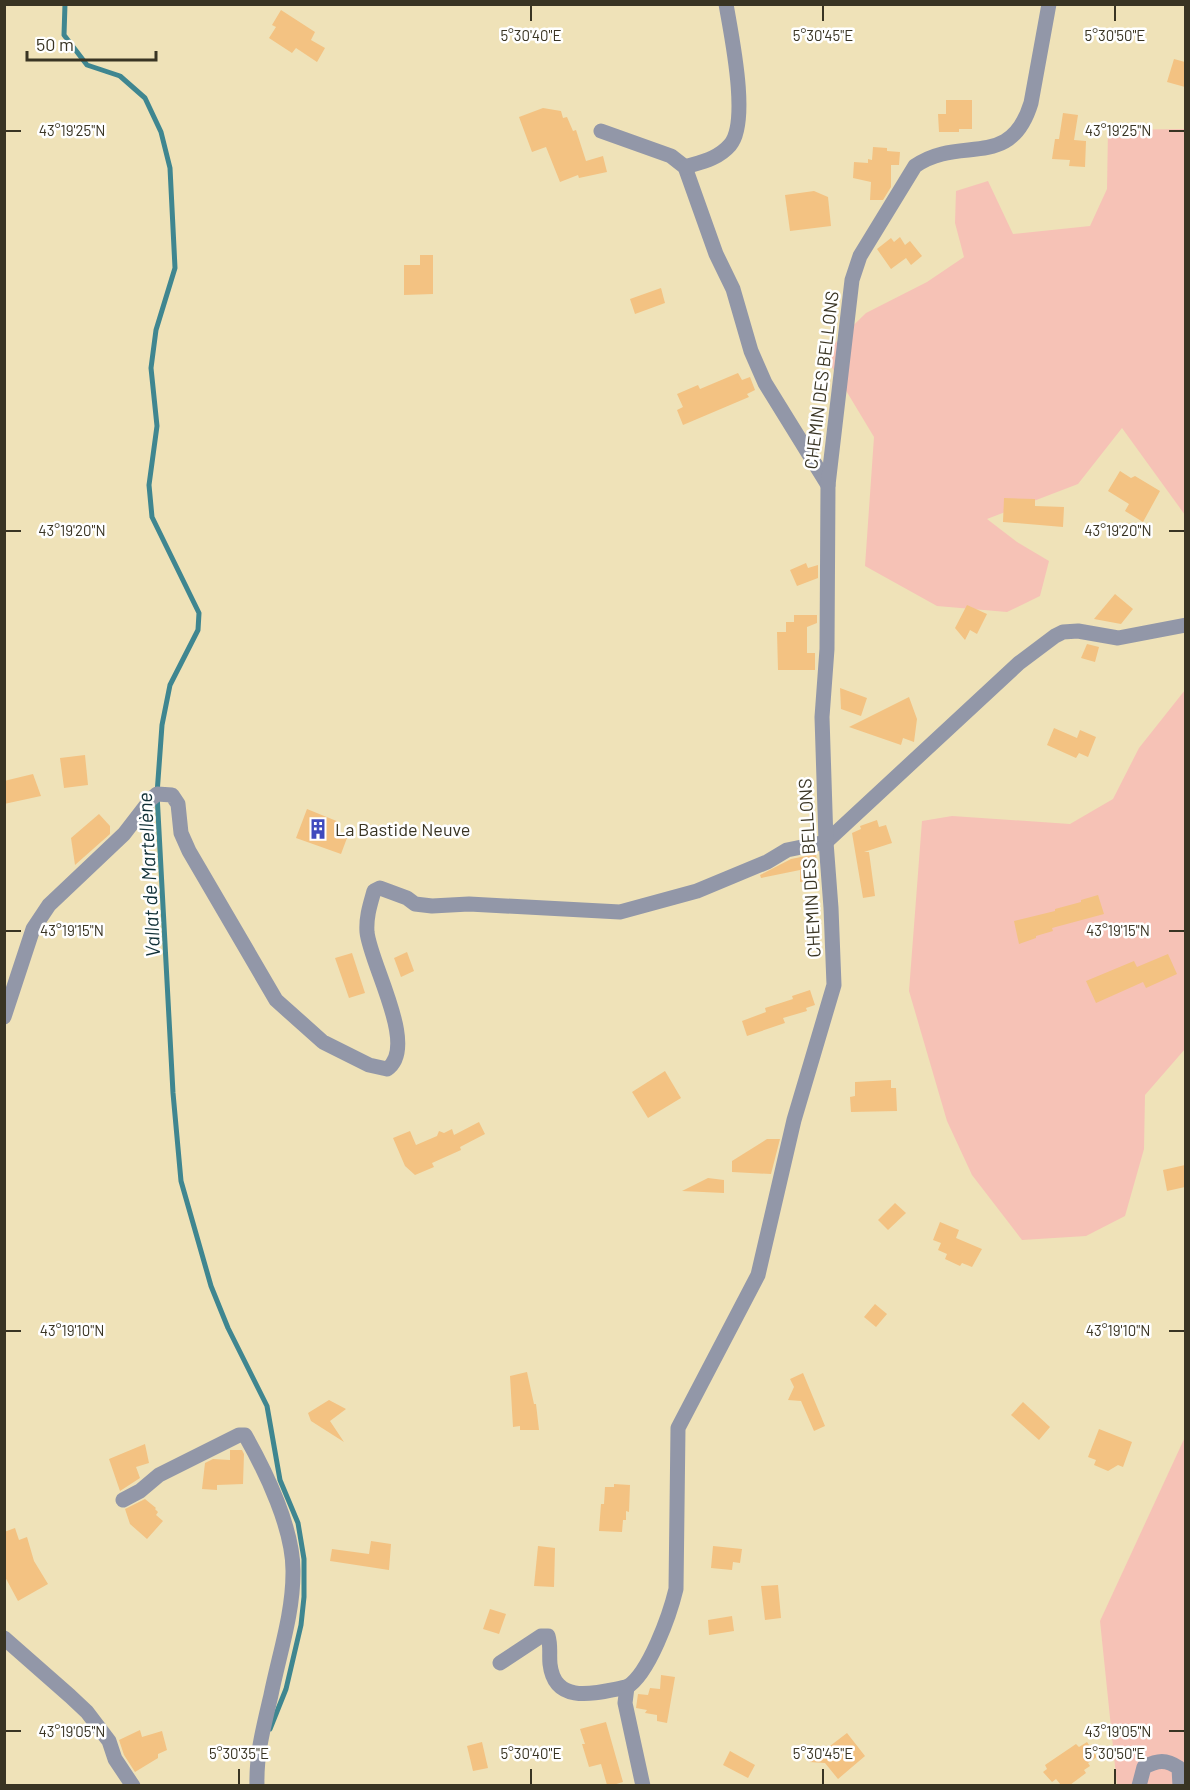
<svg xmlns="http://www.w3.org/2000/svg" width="1190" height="1790" font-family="Barlow,sans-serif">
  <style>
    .green { fill: #f6c2b6 }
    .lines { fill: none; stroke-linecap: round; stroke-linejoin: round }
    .stream { stroke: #3f8690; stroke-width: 5 }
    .building { fill: #f3c282 }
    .minor { stroke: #9297a8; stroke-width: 15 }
    .ticks { fill: none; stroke: #393423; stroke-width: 2 }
    .labels { text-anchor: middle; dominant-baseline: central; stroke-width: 5; stroke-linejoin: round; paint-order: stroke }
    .street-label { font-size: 18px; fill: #393423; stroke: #fff }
    .poi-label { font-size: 18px; fill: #393423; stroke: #fff; text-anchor: start }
    .water-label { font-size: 20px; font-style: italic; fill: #103037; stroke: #fff }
    .ticks-label { font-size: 15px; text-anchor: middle; fill: #393423; stroke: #fff; stroke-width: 5; stroke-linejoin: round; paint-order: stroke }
  </style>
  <rect width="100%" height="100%" fill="#efe2b8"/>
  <g class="green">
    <polygon points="1185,129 1185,515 1122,428 1078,484 987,519 1017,542 1049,561 1040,596 1007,612 937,606 865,566 874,437 824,354 866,313 927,282 964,257 955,223 956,191 988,181 1013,234 1090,226 1107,189 1108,130"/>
    <polygon points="1185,690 1185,1049 1145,1095 1144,1149 1125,1216 1086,1236 1022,1240 972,1175 947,1121 909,991 922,821 952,816 1070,824 1113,799 1139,748"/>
    <polygon points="1185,1437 1185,1785 1117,1785 1100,1621"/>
  </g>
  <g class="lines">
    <polyline class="stream" points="65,4 64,35 87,65 120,76 145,98 161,132 170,168 175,268 156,330 151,368 157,426 149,485 152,517 199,613 198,630 170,685 162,725 157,794 173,1093 181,1181 211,1286 228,1328 267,1406 280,1480 298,1523 304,1559 304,1597 301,1625 286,1689 270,1729"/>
  </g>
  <g class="building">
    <polygon points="281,10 315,32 311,40 325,48 317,62 296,48 292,53 269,38 276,27 272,25"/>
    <polygon points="1174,59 1185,62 1185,87 1167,82"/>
    <polygon points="946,100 972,100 972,129 959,129 959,132 939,132 938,114 946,114"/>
    <polygon points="543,108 561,111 563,118 567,117 573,131 576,130 586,161 603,156 607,172 579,178 578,175 560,182 546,147 532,152 519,117"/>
    <polygon points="1063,113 1078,115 1074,140 1086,141 1085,167 1069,166 1070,160 1052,159 1055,139 1059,139"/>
    <polygon points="873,147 887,148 887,151 900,152 899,165 891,165 891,187 883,200 870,200 871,182 853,178 854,162 868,163 868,159 872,160"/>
    <polygon points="814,191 828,197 831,226 790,231 785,195"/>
    <polygon points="900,237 905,245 910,241 922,256 911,265 906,258 891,269 877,249 891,238 894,242"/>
    <polygon points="420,255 433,255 433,294 404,295 404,265 420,265"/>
    <polygon points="661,288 665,303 635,314 630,299"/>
    <polygon points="738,373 742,380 750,377 755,390 747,394 749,397 683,425 677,410 683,407 677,394 698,385 700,389"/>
    <polygon points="1120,471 1131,478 1135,476 1160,491 1143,522 1125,511 1129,504 1108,491"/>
    <polygon points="1004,498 1035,499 1035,506 1064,507 1063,527 1003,522"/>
    <polygon points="806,563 808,568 818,565 818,578 797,586 790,570"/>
    <polygon points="1115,594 1133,609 1121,624 1094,619"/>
    <polygon points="967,605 987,614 977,634 970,630 965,640 955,628"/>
    <polygon points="794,615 817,615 817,623 807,627 807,653 815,653 815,670 778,670 777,632 786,632 786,622 794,622"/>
    <polygon points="1087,644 1099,647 1095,662 1081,658"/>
    <polygon points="840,688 867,698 861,716 841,709"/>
    <polygon points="909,697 917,719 914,742 903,738 901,745 849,727"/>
    <polygon points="1054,728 1077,738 1080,730 1096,737 1088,757 1079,753 1076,758 1047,745"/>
    <polygon points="85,755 88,785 64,788 60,758"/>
    <polygon points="33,774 41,796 4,804 4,781"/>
    <polygon points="307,809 339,822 335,834 347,838 341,854 296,838"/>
    <polygon points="99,814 110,826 110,834 75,865 71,838"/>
    <polygon points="877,820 879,827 886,825 892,843 864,852 869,852 875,896 863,898 852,833 861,829 860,826"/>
    <polygon points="816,854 819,881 800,882 800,870 761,878 760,875 791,859"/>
    <polygon points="1098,895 1104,914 1052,928 1053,931 1036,936 1036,938 1019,944 1014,921 1055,911 1055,909 1081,902 1081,900"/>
    <polygon points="407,952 414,971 401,977 394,958"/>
    <polygon points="352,953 365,993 349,998 335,958"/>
    <polygon points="1168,954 1177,974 1146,988 1143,982 1096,1003 1086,981 1134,961 1137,967"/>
    <polygon points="810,990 815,1005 806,1008 807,1011 783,1018 785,1023 747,1036 742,1021 766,1012 765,1008 793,999 792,996"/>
    <polygon points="665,1071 681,1098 648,1118 632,1092"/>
    <polygon points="891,1080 891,1088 896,1088 897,1111 851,1112 850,1097 855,1096 855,1082"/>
    <polygon points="479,1122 485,1134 460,1147 461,1150 432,1163 434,1167 415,1175 405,1166 393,1138 410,1131 416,1145 437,1136 439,1131 444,1133 452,1129 454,1135"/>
    <polygon points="767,1139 780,1139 771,1174 732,1172 732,1161"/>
    <polygon points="1185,1165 1185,1187 1167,1191 1163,1170"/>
    <polygon points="708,1178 724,1180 724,1193 682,1191"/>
    <polygon points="895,1203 906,1213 888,1230 878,1220"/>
    <polygon points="940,1222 959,1230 956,1238 982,1249 972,1267 962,1263 960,1266 945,1259 947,1254 938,1250 941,1243 933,1240"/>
    <polygon points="875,1304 887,1314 876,1327 864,1317"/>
    <polygon points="527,1372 534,1404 536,1404 539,1430 520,1430 520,1426 513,1427 510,1376"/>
    <polygon points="803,1373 825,1426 814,1431 801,1401 788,1400 794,1387 790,1379"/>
    <polygon points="329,1400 346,1409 330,1421 344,1442 311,1421 308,1413"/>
    <polygon points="1023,1402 1050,1427 1039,1440 1011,1415"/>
    <polygon points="1099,1429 1132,1442 1123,1467 1118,1465 1108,1471 1094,1465 1096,1460 1088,1457"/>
    <polygon points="145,1444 149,1463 136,1467 140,1478 120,1491 109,1459"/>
    <polygon points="230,1450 242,1450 244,1454 243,1484 217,1485 217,1490 202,1489 205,1463 213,1459 230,1460"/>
    <polygon points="614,1484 630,1485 629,1512 626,1511 626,1520 623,1520 622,1532 599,1531 601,1504 604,1504 605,1487 614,1487"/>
    <polygon points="145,1499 156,1508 155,1509 158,1512 156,1515 163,1521 147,1539 130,1524 125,1509"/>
    <polygon points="15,1528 19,1540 27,1537 34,1561 48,1584 18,1601 4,1575 4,1532"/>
    <polygon points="371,1541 391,1544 389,1570 330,1561 332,1549 369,1554"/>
    <polygon points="538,1546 555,1548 554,1587 534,1586"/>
    <polygon points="713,1546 742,1549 740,1563 733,1562 732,1570 711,1568"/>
    <polygon points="778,1585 781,1618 765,1620 761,1586"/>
    <polygon points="490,1609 506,1614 499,1634 483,1629"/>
    <polygon points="732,1616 734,1631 709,1635 708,1620"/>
    <polygon points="661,1675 675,1677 667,1723 657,1721 657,1715 645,1713 647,1710 636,1708 638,1694 648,1695 650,1688 660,1689"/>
    <polygon points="606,1722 623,1782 613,1785 607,1785 601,1764 589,1767 582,1744 585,1744 580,1729"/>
    <polygon points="140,1730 142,1737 162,1731 167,1750 158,1754 158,1758 135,1772 124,1755 119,1740"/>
    <polygon points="847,1733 865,1756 838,1779 825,1763 809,1762"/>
    <polygon points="482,1742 488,1768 473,1771 467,1746"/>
    <polygon points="1087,1742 1097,1757 1088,1763 1090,1766 1084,1770 1086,1773 1070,1785 1061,1785 1056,1779 1052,1782 1043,1772 1047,1769 1045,1765 1076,1744 1079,1747"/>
    <polygon points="730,1751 755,1765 748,1778 723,1765"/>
  </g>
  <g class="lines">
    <g class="minor">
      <polyline points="601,131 671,156 685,167 716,254 733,289 751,351 765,383 828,485"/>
      <path d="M685,167C701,162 718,159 730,145C750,122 731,34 726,4"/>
      <path d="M4,1017L33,929L49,905L124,834L151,799L157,794L172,795L178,804L181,833L189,851L276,1000L323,1042L369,1065L387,1069C419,1047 370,964 367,932C366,917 370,905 374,891L380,888L407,898L415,904L432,906L469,904L620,912L697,891L767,862L787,850L826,842L1019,663L1055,636L1063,632L1078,631L1118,638L1186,625"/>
      <path d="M123,1500L140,1491L159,1475L239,1435H245C266,1472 294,1530 293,1573C293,1614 279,1655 271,1695C264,1725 256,1754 257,1786"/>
      <polyline points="4,1638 70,1696 87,1712 109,1741 115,1759 133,1786"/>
      <path d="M500,1663L541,1636H548C551,1646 549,1654 550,1664C555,1707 599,1692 627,1687"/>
      <path d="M643,1786L625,1703L627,1687C649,1674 670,1614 676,1589L678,1428L758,1275L794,1120L834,985L831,908L826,842L822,717L827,649L828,485L852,280L860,256L915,166C961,134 1010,172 1031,103L1049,4"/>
      <path d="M1139,1786L1144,1767C1158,1760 1166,1759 1179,1768L1180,1786"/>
    </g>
  </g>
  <path class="ticks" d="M531,6V21M823,6V21M1115,6V21M6,131H21M1169,131H1184M6,531H21M1169,531H1184M6,931H21M1169,931H1184M6,1331H21M1169,1331H1184M6,1731H21M1169,1731H1184M239,1769V1784M531,1769V1784M823,1769V1784M1115,1769V1784"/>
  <defs>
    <g id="building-bare" transform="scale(1.62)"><path d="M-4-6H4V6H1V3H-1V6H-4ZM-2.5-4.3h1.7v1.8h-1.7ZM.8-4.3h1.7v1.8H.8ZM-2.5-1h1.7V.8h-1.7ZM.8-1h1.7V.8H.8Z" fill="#3f4abe" stroke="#fff" stroke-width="2.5" paint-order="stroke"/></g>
  </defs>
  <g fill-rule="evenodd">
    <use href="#building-bare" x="318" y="829"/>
  </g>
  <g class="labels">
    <g class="street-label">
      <text transform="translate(821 380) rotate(-83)">CHEMIN DES BELLONS</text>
      <text transform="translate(809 868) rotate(-93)">CHEMIN DES BELLONS</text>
    </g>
    <g class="poi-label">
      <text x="335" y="829">La Bastide Neuve</text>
    </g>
    <g class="water-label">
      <text transform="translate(148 875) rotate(-93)">Vallat de Martellène</text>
    </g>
  </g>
  <g class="ticks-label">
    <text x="531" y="41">5°30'40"E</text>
    <text x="823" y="41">5°30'45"E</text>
    <text x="1115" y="41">5°30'50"E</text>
    <text x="72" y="136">43°19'25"N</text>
    <text x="1118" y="136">43°19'25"N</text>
    <text x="72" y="536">43°19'20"N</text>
    <text x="1118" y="536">43°19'20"N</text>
    <text x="72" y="936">43°19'15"N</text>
    <text x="1118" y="936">43°19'15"N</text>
    <text x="72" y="1336">43°19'10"N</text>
    <text x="1118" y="1336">43°19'10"N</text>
    <text x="72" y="1737">43°19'05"N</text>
    <text x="1118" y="1737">43°19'05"N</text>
    <text x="239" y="1759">5°30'35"E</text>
    <text x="531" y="1759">5°30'40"E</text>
    <text x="823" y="1759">5°30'45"E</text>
    <text x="1115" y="1759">5°30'50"E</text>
  </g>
  <rect width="1190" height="1790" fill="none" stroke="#393423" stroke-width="12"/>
  <path d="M27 51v9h129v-9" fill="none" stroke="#393423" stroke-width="3"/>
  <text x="36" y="51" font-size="18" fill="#393423" stroke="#ffffff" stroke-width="4.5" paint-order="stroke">50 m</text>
</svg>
